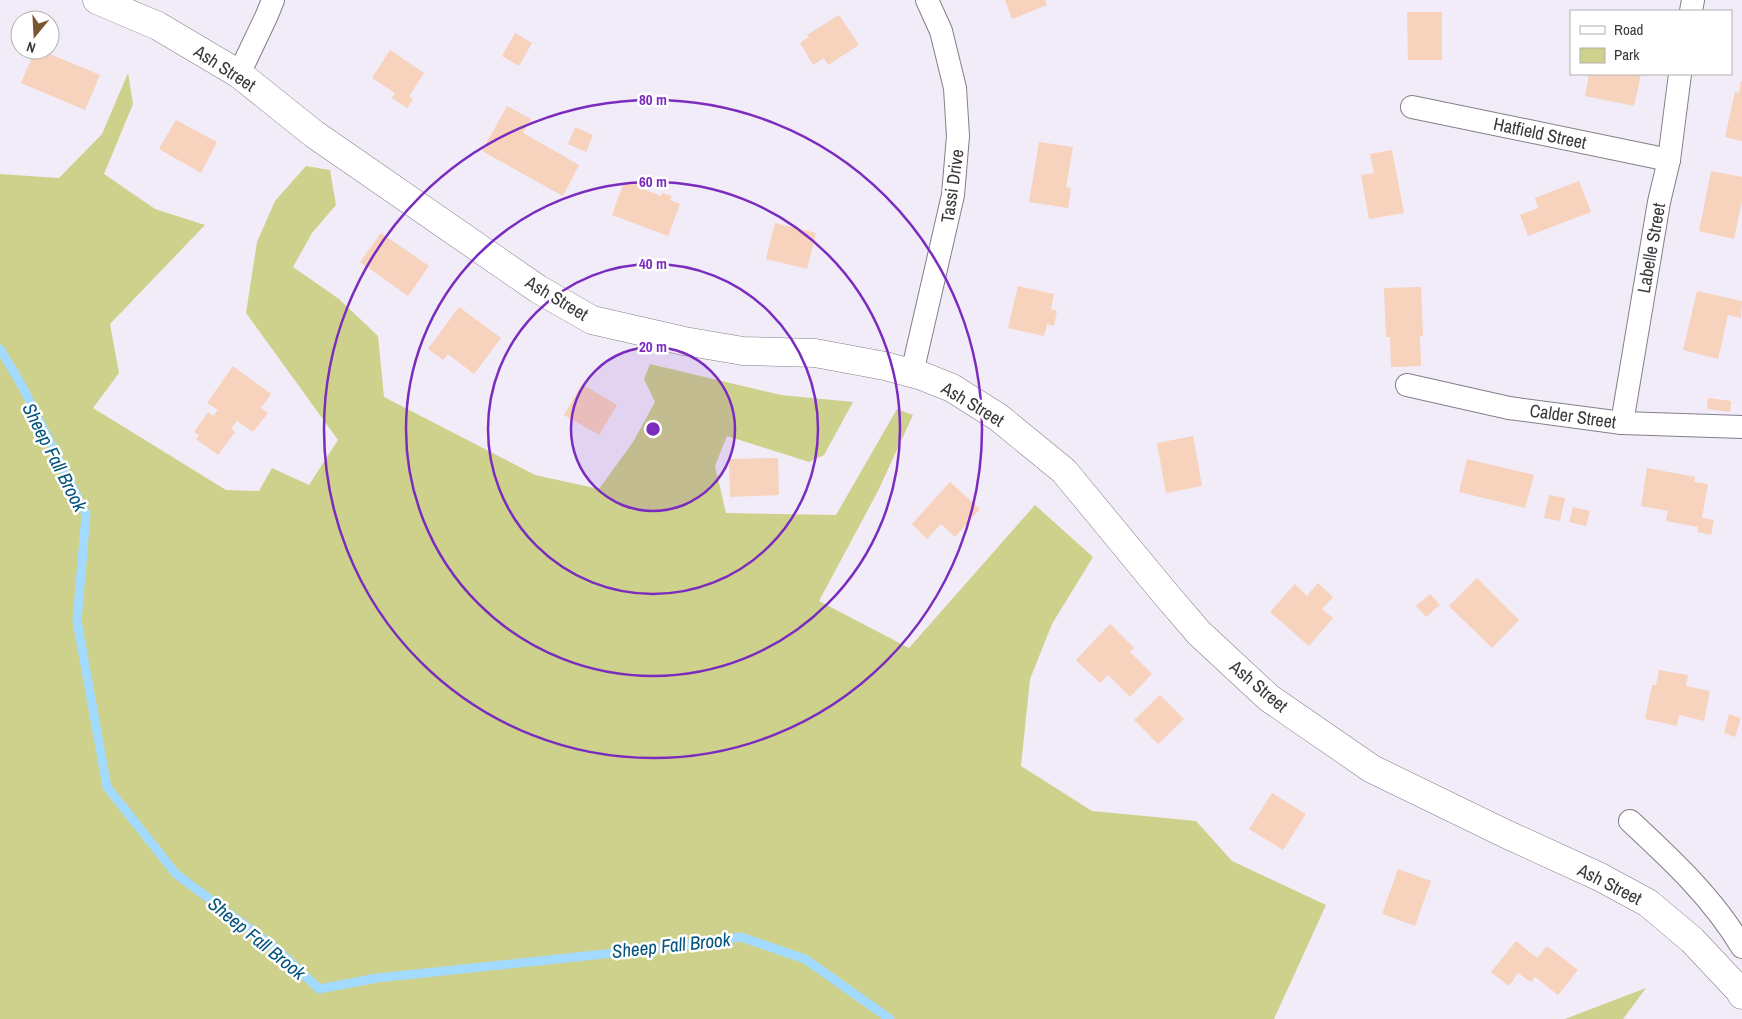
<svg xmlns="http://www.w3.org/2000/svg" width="1742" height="1019" font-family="'Archivo Narrow',sans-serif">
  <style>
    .green { fill: #cdd18b }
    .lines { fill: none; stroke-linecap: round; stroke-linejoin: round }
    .stream { stroke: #a3daff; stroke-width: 9 }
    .building { fill: #f7d2bc }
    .street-casing { stroke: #837f89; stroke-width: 24 }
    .secondary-casing { stroke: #837f89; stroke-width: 29 }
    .street { stroke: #fff; stroke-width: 22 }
    .secondary { stroke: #fff; stroke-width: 28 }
    .ring { fill: none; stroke: #7b2cbf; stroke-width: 2.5 }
    .labels { text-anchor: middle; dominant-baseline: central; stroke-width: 5; stroke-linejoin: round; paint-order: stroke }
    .street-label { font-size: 18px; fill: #3a383c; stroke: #fff }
    .water-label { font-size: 19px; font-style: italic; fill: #03547c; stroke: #fff }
    .centre { fill: #7b2cbf; stroke: #fff; stroke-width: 2.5 }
    .ring-label { font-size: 15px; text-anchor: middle; font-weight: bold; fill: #7b2cbf; stroke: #fff; stroke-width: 5; stroke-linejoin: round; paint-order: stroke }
  </style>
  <rect width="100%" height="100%" fill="#f1ecf8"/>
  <g class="green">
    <polygon points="128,73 133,104 104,174 155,209 205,225 110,324 119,373 93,408 226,490 259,491 272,468 309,485 338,440 246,313 257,242 275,201 306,166 330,170 336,205 312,233 293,267 339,299 378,336 384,397 535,475 599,489 633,442 655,402 644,379 650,364 781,395 853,402 824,455 809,462 727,436 715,466 726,513 836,515 897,409 913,415 878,491 819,601 909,648 1035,505 1093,557 1052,624 1030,679 1021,766 1092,811 1196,821 1232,861 1326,905 1274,1019 0,1019 0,174 59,178 102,134"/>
    <polygon points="1646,988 1623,1019 1565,1019"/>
  </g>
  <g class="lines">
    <polyline class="stream" points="0,349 22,386 86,514 77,621 107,787 176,874 277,949 319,989 377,978 642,950 741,937 805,959 890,1019"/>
  </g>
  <g class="building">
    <polygon points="1005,0 1045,0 1047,5 1012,19"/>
    <polygon points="1407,12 1442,12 1442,60 1408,60"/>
    <polygon points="839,15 859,45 828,65 824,58 813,65 800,43 809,37 807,35"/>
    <polygon points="515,33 532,43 519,66 502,56"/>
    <polygon points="35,50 40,50 100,75 85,110 21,83"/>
    <polygon points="390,50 424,73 409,96 413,99 407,108 392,98 395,93 372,78"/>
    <polygon points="1589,74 1641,74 1634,106 1585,96"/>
    <polygon points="1741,81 1742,81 1742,141 1725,137 1735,92 1739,93"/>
    <polygon points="507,106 531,119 523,133 579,165 563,196 482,151"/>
    <polygon points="176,120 217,142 201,173 159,149"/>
    <polygon points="575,127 593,135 586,152 568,144"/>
    <polygon points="1039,142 1073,147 1066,187 1071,188 1068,208 1029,202"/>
    <polygon points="1392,150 1404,213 1369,219 1361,175 1374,173 1370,154"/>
    <polygon points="1711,171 1742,177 1742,201 1734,239 1699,231"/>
    <polygon points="632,181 642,185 640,188 661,196 662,193 672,196 670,200 680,204 668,236 612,215 624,182 630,185"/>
    <polygon points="1579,181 1591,212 1528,236 1520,215 1538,208 1535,198"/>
    <polygon points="775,223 816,233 807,269 766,259"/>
    <polygon points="381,233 429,266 408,296 360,262"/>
    <polygon points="1018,286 1054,294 1051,309 1057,311 1054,326 1047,324 1044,336 1008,328"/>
    <polygon points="1421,287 1423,336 1420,336 1421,366 1391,367 1390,337 1386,337 1384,288"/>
    <polygon points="1697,291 1742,301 1741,318 1728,315 1718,359 1683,350"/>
    <polygon points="459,307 501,338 474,374 448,354 443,360 428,349"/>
    <polygon points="233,366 271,394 261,408 268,413 253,432 237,421 231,429 235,432 218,455 196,439 199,435 194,432 208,412 213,416 218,410 207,403"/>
    <polygon points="582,384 617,405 599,435 564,415"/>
    <polygon points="1708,398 1731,401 1730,412 1707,409"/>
    <polygon points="1193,436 1202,486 1166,493 1157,443"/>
    <polygon points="778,458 779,495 730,497 729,459"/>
    <polygon points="1467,459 1534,475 1525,508 1459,492"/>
    <polygon points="1647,468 1695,477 1694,482 1708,484 1702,518 1714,520 1711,535 1698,532 1698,527 1666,521 1668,511 1641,506"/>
    <polygon points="950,482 980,509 955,537 941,524 927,539 912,524"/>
    <polygon points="1549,495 1565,498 1560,521 1544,518"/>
    <polygon points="1573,507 1590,511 1586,526 1569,522"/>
    <polygon points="1477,578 1519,620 1492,648 1449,606"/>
    <polygon points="1318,583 1333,597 1322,609 1333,618 1309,646 1270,612 1295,584 1307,596"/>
    <polygon points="1430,594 1440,605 1426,617 1416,606"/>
    <polygon points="1110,624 1134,648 1130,652 1152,674 1130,697 1108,675 1100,683 1076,660"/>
    <polygon points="1659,670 1688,675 1686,686 1710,691 1704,721 1679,715 1677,726 1645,719 1652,685 1656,685"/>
    <polygon points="1160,695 1184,719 1158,744 1134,720"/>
    <polygon points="1729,714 1741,718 1735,737 1724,733"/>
    <polygon points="1272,793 1306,814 1283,850 1249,829"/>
    <polygon points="1398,869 1431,881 1415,926 1382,914"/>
    <polygon points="1516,941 1537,958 1547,946 1578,970 1558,995 1535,977 1531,982 1518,973 1509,986 1491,972"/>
  </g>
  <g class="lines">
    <g class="street-casing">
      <g id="street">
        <polyline points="1691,11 1693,0"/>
        <polyline points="239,74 267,15 273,0"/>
        <polyline points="1412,107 1669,160"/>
        <polyline points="912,373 953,195 958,136 955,88 941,31 927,0"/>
        <polyline points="1407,385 1509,408 1622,423 1742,427"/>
        <polyline points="1622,423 1659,202 1669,160 1680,74"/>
        <path d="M1630,821C1672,860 1713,898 1742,947"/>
      </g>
    </g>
    <g class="secondary-casing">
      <polyline id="secondary" points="97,0 158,26 239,74 314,134 538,289 592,320 684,341 743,351 815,353 885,366 922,376 952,388 998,417 1064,471 1163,591 1199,633 1269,698 1372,769 1506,834 1600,877 1648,903 1692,940 1739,990 1742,995"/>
    </g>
    <use href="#street" class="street"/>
    <use href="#secondary" class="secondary"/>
  </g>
  <circle cx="653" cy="429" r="82" fill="#7b2cbf" fill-opacity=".12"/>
  <g class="ring">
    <circle cx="653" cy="429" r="82"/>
    <circle cx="653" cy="429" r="165"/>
    <circle cx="653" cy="429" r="247"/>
    <circle cx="653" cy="429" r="329"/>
  </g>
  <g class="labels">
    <g class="street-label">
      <text transform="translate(225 68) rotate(33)">Ash Street</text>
      <text transform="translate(1540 133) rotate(12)">Hatfield Street</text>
      <text transform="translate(952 186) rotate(-82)">Tassi Drive</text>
      <text transform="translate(1651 248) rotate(-80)">Labelle Street</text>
      <text transform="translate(557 298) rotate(31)">Ash Street</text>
      <text transform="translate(973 404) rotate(31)">Ash Street</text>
      <text transform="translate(1573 416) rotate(8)">Calder Street</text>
      <text transform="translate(1259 686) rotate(40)">Ash Street</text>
      <text transform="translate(1610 884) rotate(27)">Ash Street</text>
    </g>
    <g class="water-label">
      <text transform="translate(55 457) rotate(63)">Sheep Fall Brook</text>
      <text transform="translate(257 938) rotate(39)">Sheep Fall Brook</text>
      <text transform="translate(671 945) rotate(-6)">Sheep Fall Brook</text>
    </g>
  </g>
  <circle cx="653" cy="429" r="8" class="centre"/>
  <g class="ring-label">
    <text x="653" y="105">80 m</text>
    <text x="653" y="187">60 m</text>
    <text x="653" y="269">40 m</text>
    <text x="653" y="352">20 m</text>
  </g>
  <rect x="1570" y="10" width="162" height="65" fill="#ffffff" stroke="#b0afb1"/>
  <rect x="1580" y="26" width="25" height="8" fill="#ffffff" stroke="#b0afb1"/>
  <text x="1614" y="35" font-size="15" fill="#3a383c">Road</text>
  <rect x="1580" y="48" width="25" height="15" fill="#cdd18b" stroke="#b0afb1"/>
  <text x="1614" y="60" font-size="15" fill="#3a383c">Park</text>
  <g transform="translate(35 35) rotate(198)"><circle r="24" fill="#ffffff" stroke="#b0afb1"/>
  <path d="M0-4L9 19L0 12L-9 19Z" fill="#79562e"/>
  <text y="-8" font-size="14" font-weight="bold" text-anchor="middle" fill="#3a383c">N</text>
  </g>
</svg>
